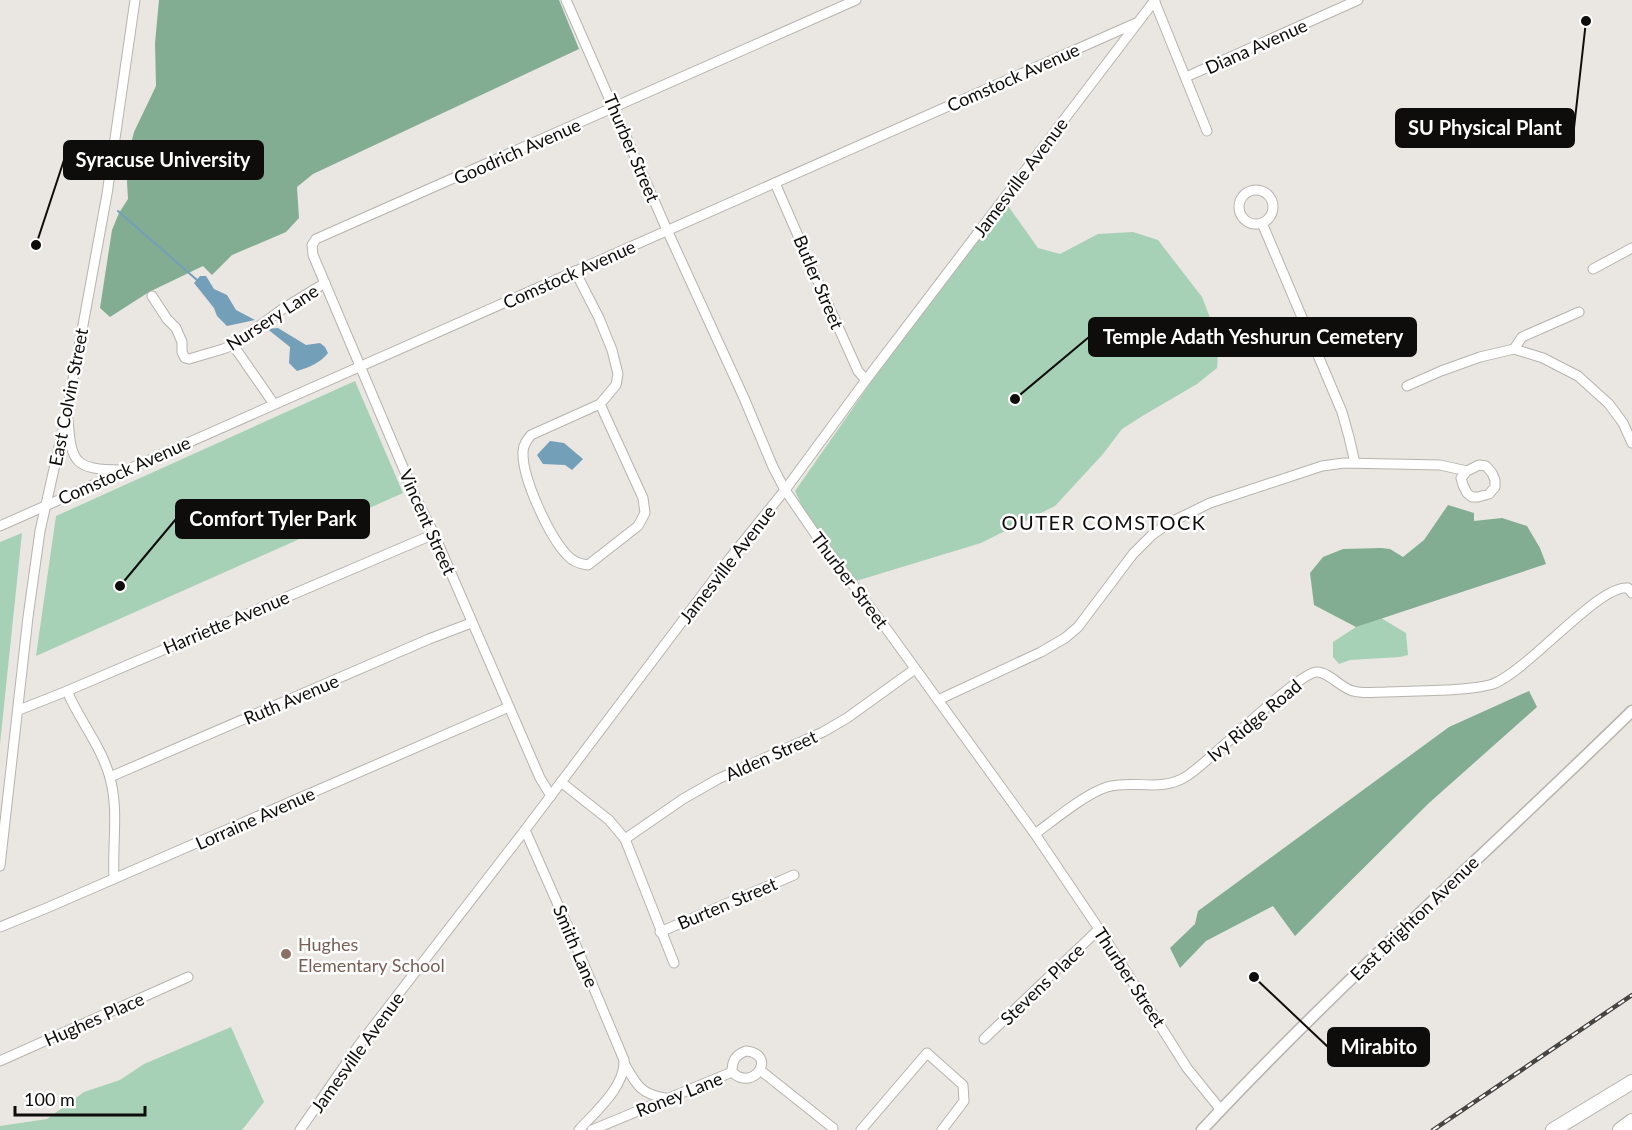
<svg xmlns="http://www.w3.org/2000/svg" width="1632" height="1130" font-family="Lato,sans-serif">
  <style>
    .green { fill: #a6d1b7 }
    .forest { fill: #82ad93 }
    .water { fill: #749fb9 }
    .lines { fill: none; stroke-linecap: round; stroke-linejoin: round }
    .stream { stroke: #749fb9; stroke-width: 2 }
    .minor-casing { stroke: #b7b3ae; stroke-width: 11 }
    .major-casing { stroke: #b7b3ae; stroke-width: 13 }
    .highway-casing { stroke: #b7b3ae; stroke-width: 16 }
    .minor { stroke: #fff; stroke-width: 9 }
    .major { stroke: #fff; stroke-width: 10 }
    .highway { stroke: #fff; stroke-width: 14 }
    .rail-casing { stroke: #464542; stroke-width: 4.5 }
    .rail { stroke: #fff; stroke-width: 2; stroke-dasharray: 7; stroke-linecap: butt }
    .education-dot { fill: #8d6e63; stroke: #fff; stroke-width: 2 }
    .labels { text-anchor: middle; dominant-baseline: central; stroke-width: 5; stroke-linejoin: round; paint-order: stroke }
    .street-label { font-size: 18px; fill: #0e0d0b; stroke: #fff }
    .education-label { font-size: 18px; fill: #785e54; stroke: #fff; text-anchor: start }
    .neighbourhood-label { font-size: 20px; letter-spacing: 1.5px; fill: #0e0d0b; stroke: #fff }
    .leader { fill: none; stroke: #0e0d0b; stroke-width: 2 }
    .callout-dot { fill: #0e0d0b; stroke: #fff; stroke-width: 2 }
    .callout { fill: #0e0d0b; stroke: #0e0d0b; stroke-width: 2 }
    .callout-label { font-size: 20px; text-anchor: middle; font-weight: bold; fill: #fff }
  </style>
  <rect width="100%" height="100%" fill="#eae6e1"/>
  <g class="green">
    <polygon points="1006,203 1038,248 1060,254 1098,234 1133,232 1158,240 1202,297 1219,341 1217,368 1197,384 1144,415 1122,429 1103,454 1055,506 981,543 856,581 806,515 795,491 874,378"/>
    <polygon points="355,381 403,493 36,656 56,516"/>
    <polygon points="22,533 0,744 0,542"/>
    <polygon points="1381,618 1406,633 1408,655 1400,657 1350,660 1339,664 1333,657 1333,642 1356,627"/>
    <polygon points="231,1027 264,1102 242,1130 0,1130 0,1126 47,1119 84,1092 120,1080 144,1064"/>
  </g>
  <g class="forest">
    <polygon points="159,0 559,0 579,49 313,174 297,187 299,218 286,232 232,255 212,275 203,266 149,292 110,317 100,308 112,230 119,213 128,199 127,182 130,148 134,132 156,86 155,43"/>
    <polygon points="1448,505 1474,513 1474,521 1502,518 1527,526 1540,548 1546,564 1356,627 1314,605 1310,573 1323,557 1343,549 1381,548 1390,549 1403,557 1424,540"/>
    <polygon points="1529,691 1537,707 1429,803 1295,936 1273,906 1206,941 1180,968 1170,948 1195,924 1198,911 1449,727"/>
  </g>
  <g class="water">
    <polygon points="200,276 206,276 214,289 227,295 236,310 255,320 227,326 217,316 214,308 194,283"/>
    <path d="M278,328L306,345L320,343L325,347L328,353C320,363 310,367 297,371L289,363L290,347L270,331L266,329Z"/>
    <polygon points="550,441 564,443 583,459 572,470 565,465 543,464 537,455"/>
  </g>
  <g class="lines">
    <polyline class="stream" points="118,211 197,280"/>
    <g class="minor-casing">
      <g id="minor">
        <polyline points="566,0 667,230 744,398 773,467 785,490 818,538 888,631 1035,834 1099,929 1187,1068 1221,1110"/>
        <polyline points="1154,0 1207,131"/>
        <polyline points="1186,77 1358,0"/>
        <polyline points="775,183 826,300 858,371 866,380"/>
        <circle cx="1256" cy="207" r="17"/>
        <polyline points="1262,223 1342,412 1349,437 1355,463"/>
        <polyline points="1593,269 1632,248"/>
        <path d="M575,271L599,318L612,350L618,374L616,385L600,404L531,435C527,440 523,445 523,452C522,478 549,536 567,555C572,561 580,564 588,565L638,526L645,513L643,498L600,404"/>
        <polyline points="152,296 167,319 176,328 182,342 182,352 185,358 189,359 223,349 233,345 284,308 325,283"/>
        <polyline points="233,345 274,404"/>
        <polyline points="1514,349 1522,337 1579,312"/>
        <polyline points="1407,386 1441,371 1480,357 1514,349 1543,358 1578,376 1609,404 1623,423 1632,443"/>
        <path d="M68,419C71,465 76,469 121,470"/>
        <polyline points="0,526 1136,23"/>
        <path d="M67,691C79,720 102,747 110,778C119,810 112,846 114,879"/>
        <polyline points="938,700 1041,652 1065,638 1078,627 1133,554 1152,535 1169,523 1210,503 1322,466 1344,463 1440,465 1467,471 1479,465 1486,466 1492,473 1495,480 1495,487 1489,494 1478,497 1472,497 1467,493 1463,485 1461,478 1467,471"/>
        <polyline points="19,710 67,691 434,534"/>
        <polyline points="110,777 429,639 471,623"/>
        <polyline points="561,782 609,820 625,839 674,963"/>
        <polyline points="551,796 540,778 434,534 416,498 313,255 312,245 316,239 856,0"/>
        <path d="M525,830L574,941L624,1060C626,1086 595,1112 579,1130"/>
        <path d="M1035,834C1054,820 1085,794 1107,787C1134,779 1161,793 1187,776C1212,760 1298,672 1317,672C1329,672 1342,689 1353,691C1363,694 1375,692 1385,692C1411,691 1436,691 1462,689C1473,688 1483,687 1493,684C1529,670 1599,584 1628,588L1632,593"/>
        <polyline points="625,839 683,799 718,779 823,732 847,718 915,669"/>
        <polyline points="0,866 28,617 40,531 68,407 107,194 135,0"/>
        <polyline points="0,927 49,907 509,707"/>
        <polyline points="660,932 794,875"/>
        <polyline points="984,1039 1099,929"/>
        <path d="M746,1051C778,1054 754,1093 732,1072C732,1061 735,1055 746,1051Z"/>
        <polyline points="0,1061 188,977"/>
        <path d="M624,1063C636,1084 640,1094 665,1098"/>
        <polyline points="760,1070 833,1128"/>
        <polyline points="300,1130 359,1045 525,830 730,558 785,490 866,380 1155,0"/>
        <polyline points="592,1130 732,1072"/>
        <polyline points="861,1130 927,1053 963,1085 964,1101 942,1130"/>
      </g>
    </g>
    <g class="major-casing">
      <path id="major" d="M1202,1130C1339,983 1489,851 1632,711"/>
    </g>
    <g class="highway-casing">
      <g id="highway">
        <polyline points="1553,1130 1632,1082"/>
        <polyline points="1620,1130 1632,1121"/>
      </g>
    </g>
    <use href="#minor" class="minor"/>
    <use href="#major" class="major"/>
    <use href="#highway" class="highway"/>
    <g class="rail-casing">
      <polyline id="rail" points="1433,1130 1632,995"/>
    </g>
    <use href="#rail" class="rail"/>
  </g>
  <circle class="education-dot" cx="286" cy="954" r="6"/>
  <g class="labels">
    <g class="street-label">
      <text transform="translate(1256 46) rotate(-24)">Diana Avenue</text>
      <text transform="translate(1013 77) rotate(-24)">Comstock Avenue</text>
      <text transform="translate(632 148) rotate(67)">Thurber Street</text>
      <text transform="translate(517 151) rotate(-24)">Goodrich Avenue</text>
      <text transform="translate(1020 177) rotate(-53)">Jamesville Avenue</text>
      <text transform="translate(569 274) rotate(-24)">Comstock Avenue</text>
      <text transform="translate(819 282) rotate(67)">Butler Street</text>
      <text transform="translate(272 317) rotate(-33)">Nursery Lane</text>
      <text transform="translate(68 397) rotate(-79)">East Colvin Street</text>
      <text transform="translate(124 470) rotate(-24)">Comstock Avenue</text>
      <text transform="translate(428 522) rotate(66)">Vincent Street</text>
      <text transform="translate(727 564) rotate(-52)">Jamesville Avenue</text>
      <text transform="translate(850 580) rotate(53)">Thurber Street</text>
      <text transform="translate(226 622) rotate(-23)">Harriette Avenue</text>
      <text transform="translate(291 699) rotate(-23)">Ruth Avenue</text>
      <text transform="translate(1254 720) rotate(-40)">Ivy Ridge Road</text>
      <text transform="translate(771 755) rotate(-24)">Alden Street</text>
      <text transform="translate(255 818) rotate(-24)">Lorraine Avenue</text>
      <text transform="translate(727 903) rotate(-23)">Burten Street</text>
      <text transform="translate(1414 918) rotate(-44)">East Brighton Avenue</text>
      <text transform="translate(576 946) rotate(67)">Smith Lane</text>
      <text transform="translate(1130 977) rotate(57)">Thurber Street</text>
      <text transform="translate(1042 984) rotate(-44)">Stevens Place</text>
      <text transform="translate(94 1019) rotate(-24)">Hughes Place</text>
      <text transform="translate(357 1052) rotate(-54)">Jamesville Avenue</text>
      <text transform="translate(679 1094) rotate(-22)">Roney Lane</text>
    </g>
    <g class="education-label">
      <text x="298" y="944">Hughes<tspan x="298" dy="21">Elementary School</tspan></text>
    </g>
    <g class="neighbourhood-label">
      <text x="1104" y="522">OUTER COMSTOCK</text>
    </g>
  </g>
  <path class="leader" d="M1586 21L1574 128M36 245L64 160M1015 399L1089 337M120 586L176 519M1254 977L1328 1047"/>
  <g class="callout-dot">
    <circle cx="1586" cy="21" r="6"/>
    <circle cx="36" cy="245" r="6"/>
    <circle cx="1015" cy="399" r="6"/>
    <circle cx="120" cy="586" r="6"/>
    <circle cx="1254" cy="977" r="6"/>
  </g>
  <g class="callout">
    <rect x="1396" y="109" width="178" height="38" rx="6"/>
    <rect x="64" y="141" width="199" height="38" rx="6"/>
    <rect x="1089" y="318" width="327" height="38" rx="6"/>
    <rect x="176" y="500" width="193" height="38" rx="6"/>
    <rect x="1328" y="1028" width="101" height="38" rx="6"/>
  </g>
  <g class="callout-label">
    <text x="1485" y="135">SU Physical Plant</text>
    <text x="163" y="167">Syracuse University</text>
    <text x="1253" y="344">Temple Adath Yeshurun Cemetery</text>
    <text x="273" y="526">Comfort Tyler Park</text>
    <text x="1379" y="1054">Mirabito</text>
  </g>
  <path d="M15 1106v9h130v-9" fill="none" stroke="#0e0d0b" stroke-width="3"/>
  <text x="24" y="1106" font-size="18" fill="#0e0d0b" stroke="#ffffff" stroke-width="4.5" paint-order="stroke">100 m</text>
</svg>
